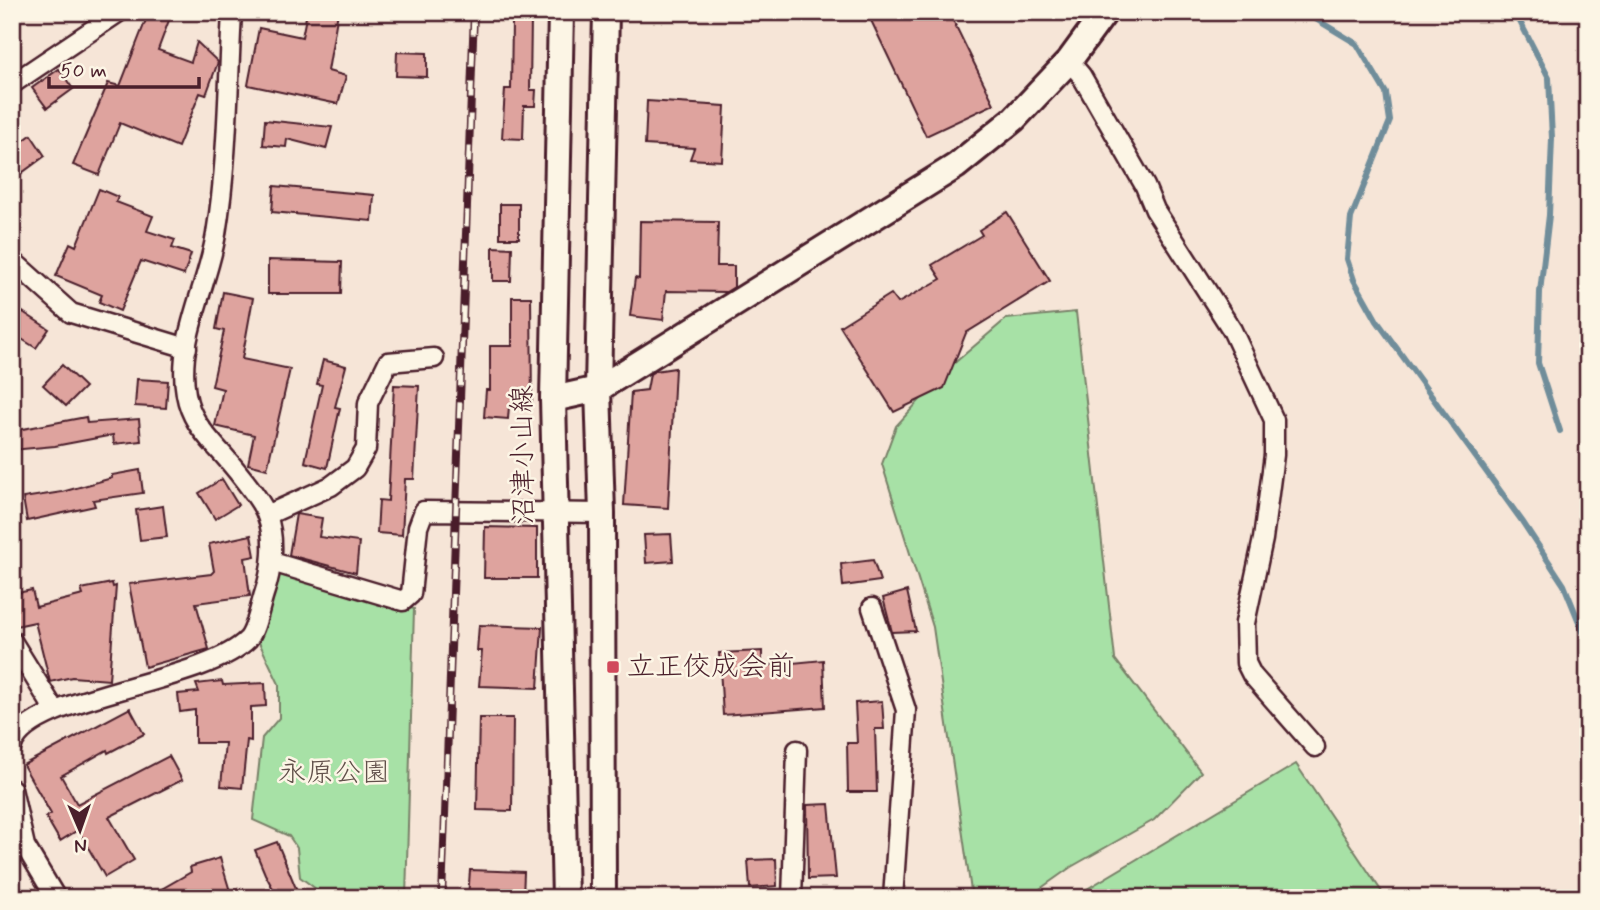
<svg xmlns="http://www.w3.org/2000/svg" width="1600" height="910" font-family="Mynerve,'Klee One',sans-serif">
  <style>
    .green { fill: #a7e1a6; stroke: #788068; stroke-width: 2 }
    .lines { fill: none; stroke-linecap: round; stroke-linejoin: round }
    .stream { stroke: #6f8d9a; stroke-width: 6 }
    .building { fill: #dea39e; stroke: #4a1f2b; stroke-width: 2 }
    .street-casing { stroke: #4a1f2b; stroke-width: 23 }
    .secondary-casing { stroke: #4a1f2b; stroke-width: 30 }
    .street { stroke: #fcf5e5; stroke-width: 18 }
    .secondary { stroke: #fcf5e5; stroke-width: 24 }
    .rail-casing { stroke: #4a1f2b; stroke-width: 8 }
    .rail { stroke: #fcf5e5; stroke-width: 5; stroke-dasharray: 16; stroke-linecap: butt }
    .poi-dot { fill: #d1495b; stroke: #fcf5e5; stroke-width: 2.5 }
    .labels { text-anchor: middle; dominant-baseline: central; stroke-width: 5; stroke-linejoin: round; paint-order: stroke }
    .street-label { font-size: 28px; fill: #4a1f2b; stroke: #fcf5e5 }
    .poi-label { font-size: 28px; fill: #4a1f2b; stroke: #fcf5e5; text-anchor: start }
    .park-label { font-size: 28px; fill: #61504a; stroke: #fcf5e5 }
  </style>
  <rect width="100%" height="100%" fill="#f6e5d7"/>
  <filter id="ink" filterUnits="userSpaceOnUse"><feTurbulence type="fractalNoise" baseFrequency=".0143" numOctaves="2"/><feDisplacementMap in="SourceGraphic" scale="14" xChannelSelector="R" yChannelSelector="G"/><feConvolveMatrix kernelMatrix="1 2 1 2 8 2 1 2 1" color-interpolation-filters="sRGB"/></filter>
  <g filter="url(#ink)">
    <g class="green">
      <polygon points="1076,312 1115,659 1201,772 1154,820 1071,867 1027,898 972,898 933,627 882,464 896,426 951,366 1006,319"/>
      <polygon points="274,568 414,609 406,898 328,898 300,877 297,848 289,836 253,820 262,738 279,718 279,684 256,636"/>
      <polygon points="1296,764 1386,898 1072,898"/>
    </g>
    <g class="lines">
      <g class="stream">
        <polyline points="1304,12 1357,44 1386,93 1390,121 1351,218 1347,259 1354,280 1377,321 1522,521 1564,585 1588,644"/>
        <polyline points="1515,12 1549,78 1552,138 1549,215 1540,292 1538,363 1560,431"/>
      </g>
    </g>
    <g class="building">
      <polygon points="149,12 172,12 158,50 191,62 197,42 218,62 206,95 200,93 178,147 120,123 99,175 73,165 108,83 120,86"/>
      <polygon points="307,12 338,12 328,71 346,76 338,104 248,85 259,28 302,37"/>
      <polygon points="867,12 949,12 994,104 926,136"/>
      <polygon points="531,18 530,90 536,90 535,106 524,106 523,139 502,138 505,89 511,89 512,22"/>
      <polygon points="397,52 427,53 427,77 396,76"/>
      <polygon points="59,69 73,89 47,108 32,88"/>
      <polygon points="647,101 725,106 722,161 690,159 694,148 645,145"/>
      <polygon points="265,120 332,127 326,149 287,139 286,147 263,145"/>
      <polygon points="31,135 45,156 19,175 12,166 12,149"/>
      <polygon points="274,186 374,195 372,221 272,212"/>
      <polygon points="99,189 118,197 116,202 153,216 147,231 175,240 172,248 191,254 184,275 141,261 120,311 99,302 102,295 56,276 70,243 76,246"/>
      <rect x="500" y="204" width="19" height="34"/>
      <polygon points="1007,212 1050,281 966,333 944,388 894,412 840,326 891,294 898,303 941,279 932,265 982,235 979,230"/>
      <polygon points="640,221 718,222 717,266 734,266 734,287 726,292 666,291 663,320 630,316 635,278 639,279"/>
      <polygon points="493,247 512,248 511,281 493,281"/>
      <polygon points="268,260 342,262 341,294 268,294"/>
      <polygon points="223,292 253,298 242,359 290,369 267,469 248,464 254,435 215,426 223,389 212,386 224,331 216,329"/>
      <polygon points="512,297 531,297 532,405 509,406 508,419 484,417 486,390 490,390 490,346 512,346"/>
      <polygon points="12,305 49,329 36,348 12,333"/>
      <polygon points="323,360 346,366 335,407 340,408 327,468 305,462 322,385 317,384"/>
      <polygon points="62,365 85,387 66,406 43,385"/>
      <polygon points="675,368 668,508 624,505 631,392 647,390 650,374 655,371"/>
      <polygon points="137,379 168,381 166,408 135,406"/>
      <polygon points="394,385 419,386 414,479 405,479 402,535 377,533 379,500 388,501"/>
      <polygon points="86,417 87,423 139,419 141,441 114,444 113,435 55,446 12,450 12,431"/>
      <polygon points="140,470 143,493 93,500 95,506 27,521 23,498 62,492 112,478 112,475"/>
      <polygon points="222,479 238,505 215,519 199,493"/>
      <polygon points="163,506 167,537 140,540 136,510"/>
      <polygon points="296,514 322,518 319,537 359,542 356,573 289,555"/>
      <polygon points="485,527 537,528 537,578 484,578"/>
      <polygon points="671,534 673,561 646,563 644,535"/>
      <polygon points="251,535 255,556 245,558 250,596 196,603 209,649 145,667 129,584 211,574 214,571 209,544"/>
      <polygon points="873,560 880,581 843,586 841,564"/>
      <polygon points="112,583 113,587 116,586 109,680 72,677 50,682 35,622 16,626 12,594 32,590 36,607 83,595 81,589"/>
      <polygon points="907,591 916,631 892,632 883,598"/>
      <polygon points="479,625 542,627 538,688 479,686 482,651 477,651"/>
      <polygon points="762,651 762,666 823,660 825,707 723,715 719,653"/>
      <polygon points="222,681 223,685 265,683 266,706 251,707 251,741 247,740 242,788 221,786 225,743 195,743 195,710 180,712 178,694 199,692 196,684"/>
      <polygon points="882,701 884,729 875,729 877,792 848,792 847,743 857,743 855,703"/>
      <polygon points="130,708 144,734 108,753 107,750 61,776 77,804 169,756 182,780 109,817 134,860 105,877 78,830 60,841 46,817 51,814 23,765"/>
      <polygon points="479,718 513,718 512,811 477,810"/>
      <polygon points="829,804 836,878 808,879 807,805"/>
      <polygon points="277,842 300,898 278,898 265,874 255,850"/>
      <polygon points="220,858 232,898 146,898 191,872 190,867"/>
      <polygon points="776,859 777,886 750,888 748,860"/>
      <polygon points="470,870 524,872 523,898 468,898"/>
    </g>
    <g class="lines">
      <g class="street-casing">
        <g id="street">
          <polyline points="1069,61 1081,75 1145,186 1155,210 1232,330 1274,420 1274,455 1263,539 1245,623 1246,663 1252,675 1315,747"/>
          <polyline points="12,84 119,12"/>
          <polyline points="12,260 71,313 187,348"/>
          <polyline points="267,515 331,486 355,468 366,449 368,403 388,362 434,358"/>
          <polyline points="272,562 403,601 411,594 418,527 424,511 602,513"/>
          <polyline points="872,608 906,710 893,898"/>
          <polyline points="12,641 54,709"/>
          <path d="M12,746C28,694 203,685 248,639C256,630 260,606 264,594C272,571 276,540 267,516C262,500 230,462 217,448C202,431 190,417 186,394C176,340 208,286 216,234C228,161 228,86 232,12"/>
          <polyline points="12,789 25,846 56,898"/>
          <polyline points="792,898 797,750"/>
        </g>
      </g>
      <g class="secondary-casing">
        <g id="secondary">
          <polyline points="561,12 553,399 565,898"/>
          <polyline points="553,399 598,389 956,166 1014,119 1069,61 1105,12"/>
          <polyline points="603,898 602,513 598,389 606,12"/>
        </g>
      </g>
      <use href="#street" class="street"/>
      <use href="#secondary" class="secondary"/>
      <g class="rail-casing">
        <polyline id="rail" points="442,898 474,12"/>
      </g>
      <use href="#rail" class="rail"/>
    </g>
  </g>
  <rect class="poi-dot" x="606" y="660" width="14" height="14" rx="3.5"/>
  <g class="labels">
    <g class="street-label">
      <text transform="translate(524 455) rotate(-91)">沼津小山線</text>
    </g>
    <g class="poi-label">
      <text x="627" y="667">立正佼成会前</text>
    </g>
    <g class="park-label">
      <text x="334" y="773">永原公園</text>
    </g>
  </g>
  <rect width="1600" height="910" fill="none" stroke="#fcf5e5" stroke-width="42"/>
  <rect x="21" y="21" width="1558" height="868" fill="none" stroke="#4a1f2b" stroke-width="2.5" filter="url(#ink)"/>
  <g transform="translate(80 830) rotate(178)" stroke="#fcf5e5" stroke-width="5" paint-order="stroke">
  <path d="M0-5L12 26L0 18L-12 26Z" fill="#4a1f2b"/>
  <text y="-10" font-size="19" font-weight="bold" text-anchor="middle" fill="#4a1f2b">N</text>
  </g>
  <path d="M49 77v10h150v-10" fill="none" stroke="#4a1f2b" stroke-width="3.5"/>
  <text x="60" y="77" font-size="21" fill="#4a1f2b" stroke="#fcf5e5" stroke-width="5" paint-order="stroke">50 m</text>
</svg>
